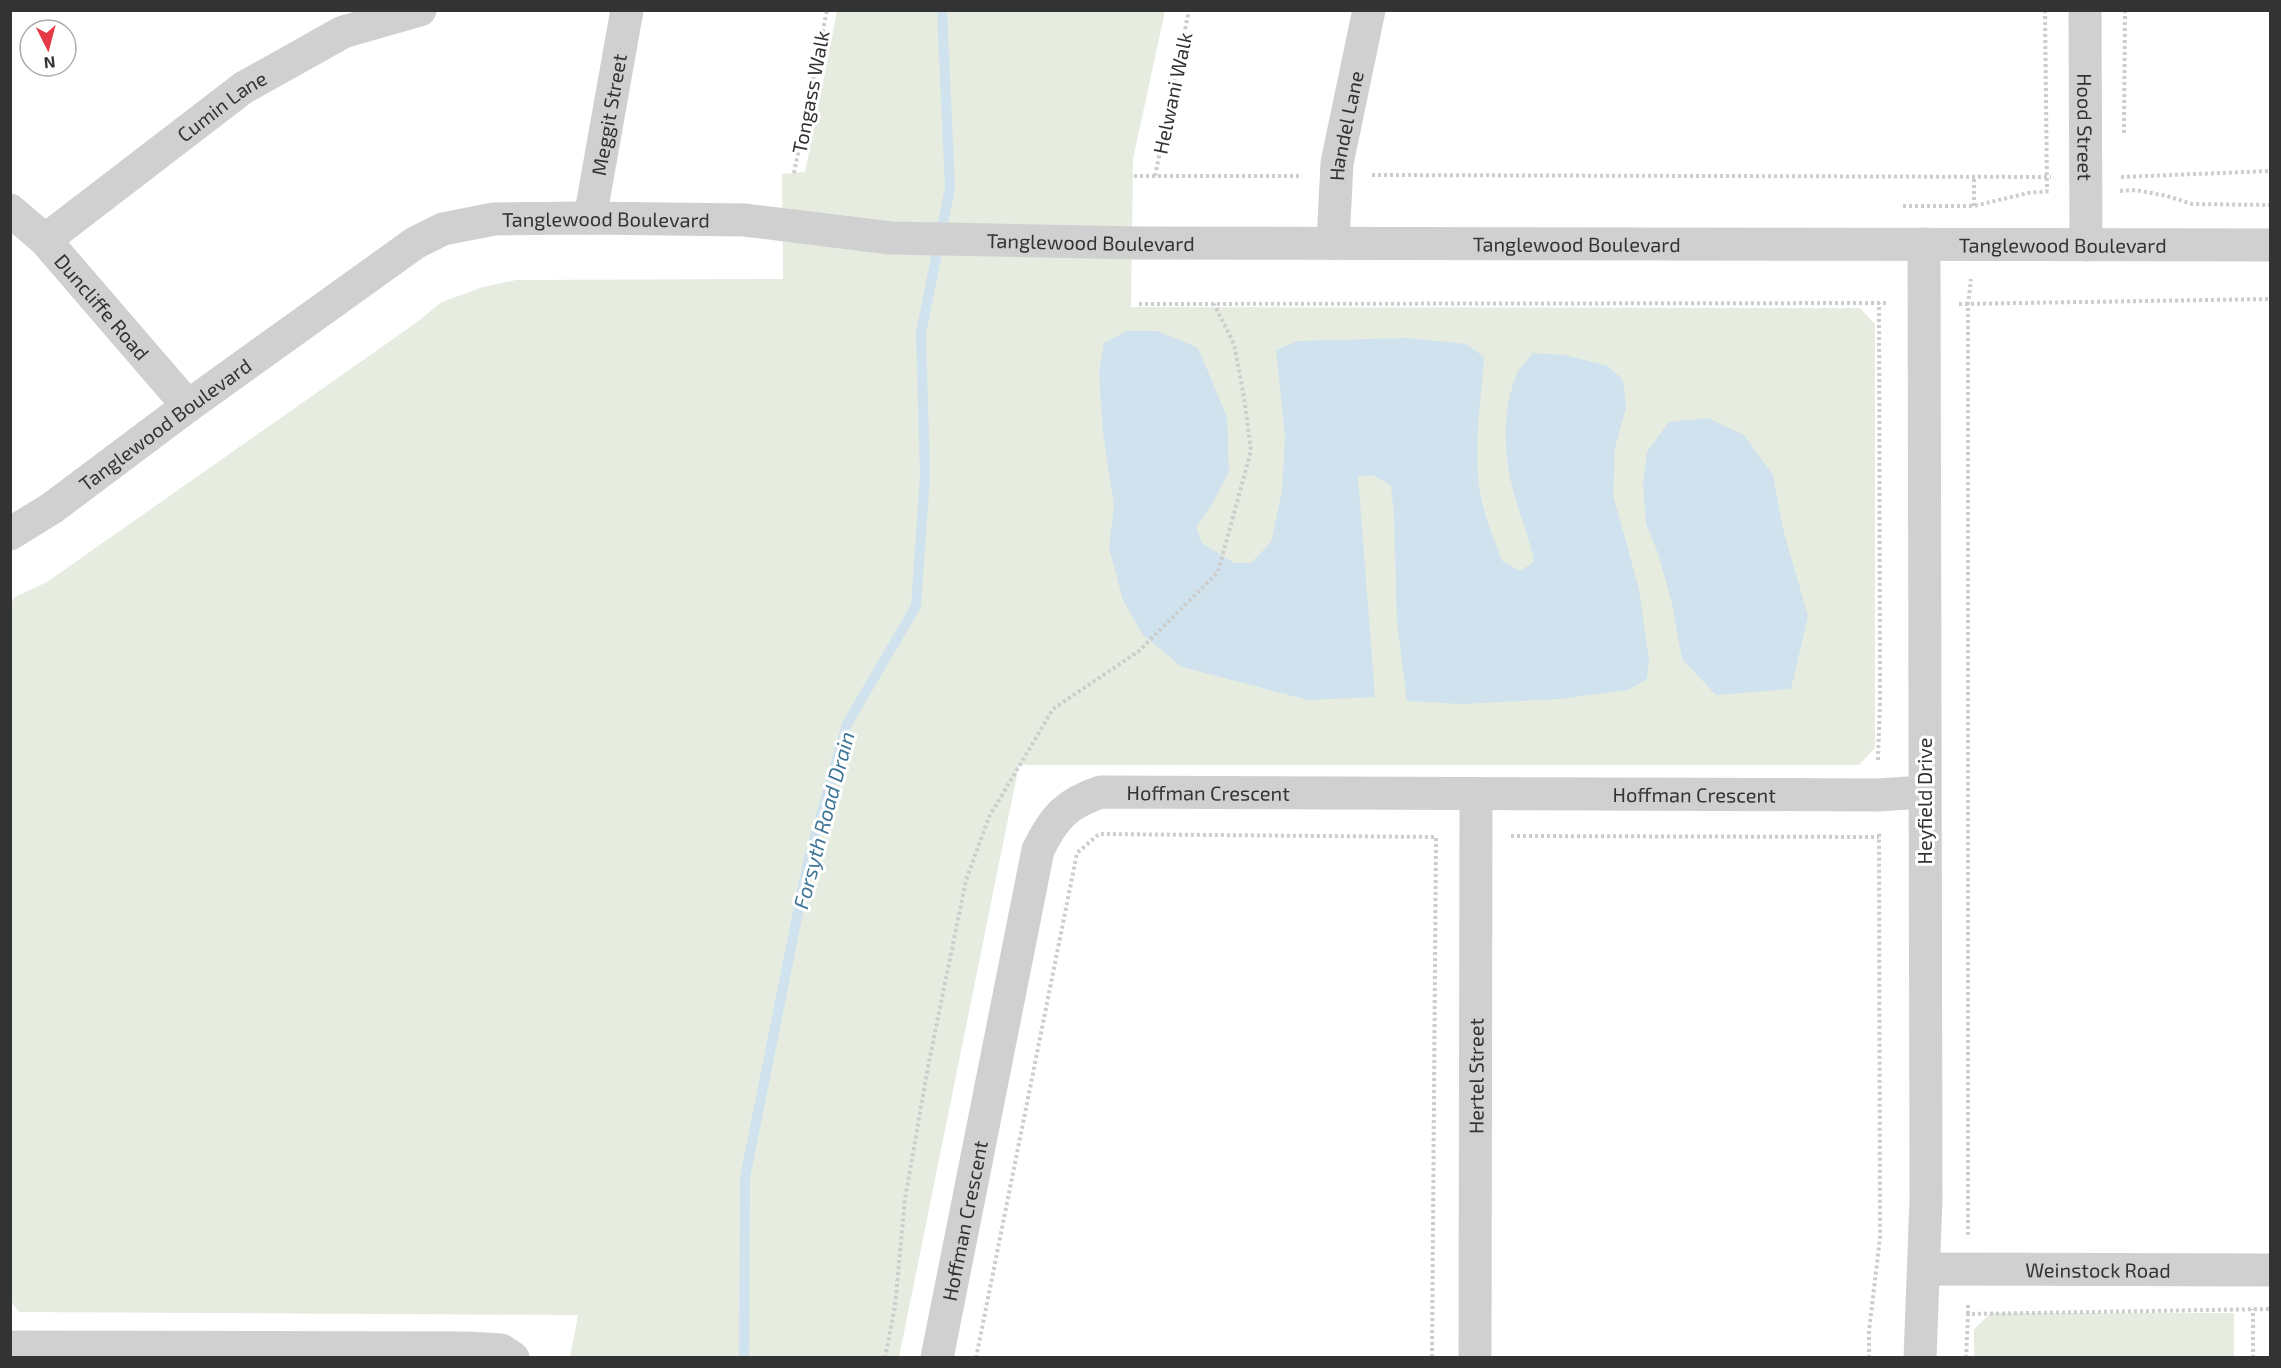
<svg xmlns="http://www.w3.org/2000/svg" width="2281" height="1368" font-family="'Exo 2',sans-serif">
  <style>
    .green { fill: #e6ecdf }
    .water { fill: #cfe2ee }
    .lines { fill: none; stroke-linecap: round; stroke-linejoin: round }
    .stream { stroke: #cfe2ee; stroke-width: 10 }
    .path { stroke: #cdcdcd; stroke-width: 4; stroke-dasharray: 3 3; stroke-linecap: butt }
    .minor { stroke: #d0d0d0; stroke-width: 33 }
    .labels { text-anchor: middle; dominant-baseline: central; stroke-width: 6; stroke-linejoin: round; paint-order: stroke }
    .street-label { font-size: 20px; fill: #333; stroke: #fff }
    .water-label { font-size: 21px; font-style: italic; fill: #3f7597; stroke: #fff }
  </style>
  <rect width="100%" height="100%" fill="#fff"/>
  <g class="green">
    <polygon points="837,11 1165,11 1133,159 1131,307 1860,308 1875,324 1875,748 1859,765 1019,765 899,1357 570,1357 578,1315 19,1312 11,1302 10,604 15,597 47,582 413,325 442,302 483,287 516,280 783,279 782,174 805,172"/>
    <polygon points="1991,1313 2234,1313 2234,1357 1974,1357 1974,1329"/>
  </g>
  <g class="water">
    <path d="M1127,331H1157L1198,348L1227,417L1229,472L1212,504L1196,527L1202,543L1234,563H1251L1271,542L1282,492L1285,436L1276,350L1298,341L1407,338L1466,344L1484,357C1481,400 1474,443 1479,486C1482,512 1494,538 1502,561L1520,571L1534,562C1529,533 1515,506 1510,477C1503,443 1504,403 1518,371C1522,365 1528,359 1533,353L1565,355L1608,366L1623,380L1626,408L1615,448L1613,495L1639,589L1649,660L1647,679L1628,690L1559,699L1460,704L1407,701L1397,622L1394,516L1391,486L1373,475L1358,476L1375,697L1308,700L1182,667L1143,635L1123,600L1109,548L1114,505L1103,433L1099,373L1104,343Z"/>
    <polygon points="1708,418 1744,435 1773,475 1783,529 1808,616 1791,689 1716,695 1682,659 1672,604 1658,553 1646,524 1643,484 1647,452 1669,422"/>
  </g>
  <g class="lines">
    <polyline class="stream" points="744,1358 745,1178 809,857 847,724 916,606 925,476 921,333 950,188 942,10"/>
    <g class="path">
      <polyline points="2045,10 2047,191"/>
      <polyline points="2124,133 2125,10"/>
      <polyline points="794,173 827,10"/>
      <polyline points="1372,175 2051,177"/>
      <polyline points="1134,176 1301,176"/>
      <polyline points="1155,176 1189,10"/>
      <polyline points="2121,177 2270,171"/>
      <polyline points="2120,191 2135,190 2167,196 2192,204 2270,205"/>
      <polyline points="1903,206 1974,206 2028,193 2050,191"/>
      <polyline points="1974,206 1974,176"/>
      <polyline points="1139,304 1889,303"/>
      <polyline points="1959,304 2270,299"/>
      <polyline points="1878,760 1880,699 1879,303"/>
      <polyline points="1511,836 1879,837"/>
      <polyline points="1968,1235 1968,304 1971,279"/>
      <polyline points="1968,1305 1968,1314"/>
      <polyline points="885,1358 895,1306 905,1199 928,1067 966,880 989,817 1053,709 1139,651 1218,572 1251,451 1244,397 1234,344 1214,304"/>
      <polyline points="976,1358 1077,853 1099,834 1436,837 1432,1358"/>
      <polyline points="1869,1358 1869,1331 1880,1238 1879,831"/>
      <polyline points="1966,1358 1968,1314 2270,1309"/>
      <polyline points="2253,1358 2253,1309"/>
    </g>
    <g class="minor">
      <path id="s1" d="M2085,10L2086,245"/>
      <path id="s2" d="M10,210L45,240L188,406"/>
      <path id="s3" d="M590,218L627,10"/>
      <path id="s4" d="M45,240L243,88L343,32L420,10"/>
      <path id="s5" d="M1333,243L1337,163L1369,10"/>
      <path id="s6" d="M10,534L52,508L188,406L415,243L443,229L494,219L590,218L744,220L891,238L1138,243L2270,245"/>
      <path id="s7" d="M1924,1269L2270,1270"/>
      <polyline points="10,1347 468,1348 501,1350 513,1358"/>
      <path id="s8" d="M937,1358L1038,850C1054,817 1067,803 1101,792L1877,795L1924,792"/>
      <path id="s9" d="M1475,1358L1476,794"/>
      <polyline points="1920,1358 1926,1199 1924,244"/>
    </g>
  </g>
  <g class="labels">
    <g class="street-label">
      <text transform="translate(810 92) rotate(-79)">Tongass Walk</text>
      <text transform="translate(1172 93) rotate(-78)">Helwani Walk</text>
      <text stroke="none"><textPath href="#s4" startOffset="222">Cumin Lane</textPath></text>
      <text stroke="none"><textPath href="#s3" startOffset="105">Meggit Street</textPath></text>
      <text stroke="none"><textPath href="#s5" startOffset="118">Handel Lane</textPath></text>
      <text stroke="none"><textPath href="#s1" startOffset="117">Hood Street</textPath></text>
      <text stroke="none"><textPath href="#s6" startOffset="694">Tanglewood Boulevard</textPath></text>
      <text stroke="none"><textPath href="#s6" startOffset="1180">Tanglewood Boulevard</textPath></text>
      <text stroke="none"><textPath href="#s6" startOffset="1666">Tanglewood Boulevard</textPath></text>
      <text stroke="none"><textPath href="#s6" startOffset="2152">Tanglewood Boulevard</textPath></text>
      <text stroke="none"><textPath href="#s2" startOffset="134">Duncliffe Road</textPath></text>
      <text stroke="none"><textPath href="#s6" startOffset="190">Tanglewood Boulevard</textPath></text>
      <text stroke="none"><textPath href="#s8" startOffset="714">Hoffman Crescent</textPath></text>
      <text stroke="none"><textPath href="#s8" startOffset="1200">Hoffman Crescent</textPath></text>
      <text transform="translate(1924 801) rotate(-90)">Heyfield Drive</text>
      <text stroke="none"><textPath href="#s9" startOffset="282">Hertel Street</textPath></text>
      <text stroke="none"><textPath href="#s8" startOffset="140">Hoffman Crescent</textPath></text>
      <text stroke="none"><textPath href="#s7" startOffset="174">Weinstock Road</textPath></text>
    </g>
    <g class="water-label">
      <text transform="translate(823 820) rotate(-75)">Forsyth Road Drain</text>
    </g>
  </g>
  <rect width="2281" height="1368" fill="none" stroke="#333333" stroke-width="24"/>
  <g transform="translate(48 48) rotate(174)"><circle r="28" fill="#ffffff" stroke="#adadad" stroke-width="1.5"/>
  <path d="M0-4.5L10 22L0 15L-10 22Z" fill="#e63946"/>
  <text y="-9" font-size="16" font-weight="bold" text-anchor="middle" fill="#333333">N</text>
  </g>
</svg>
